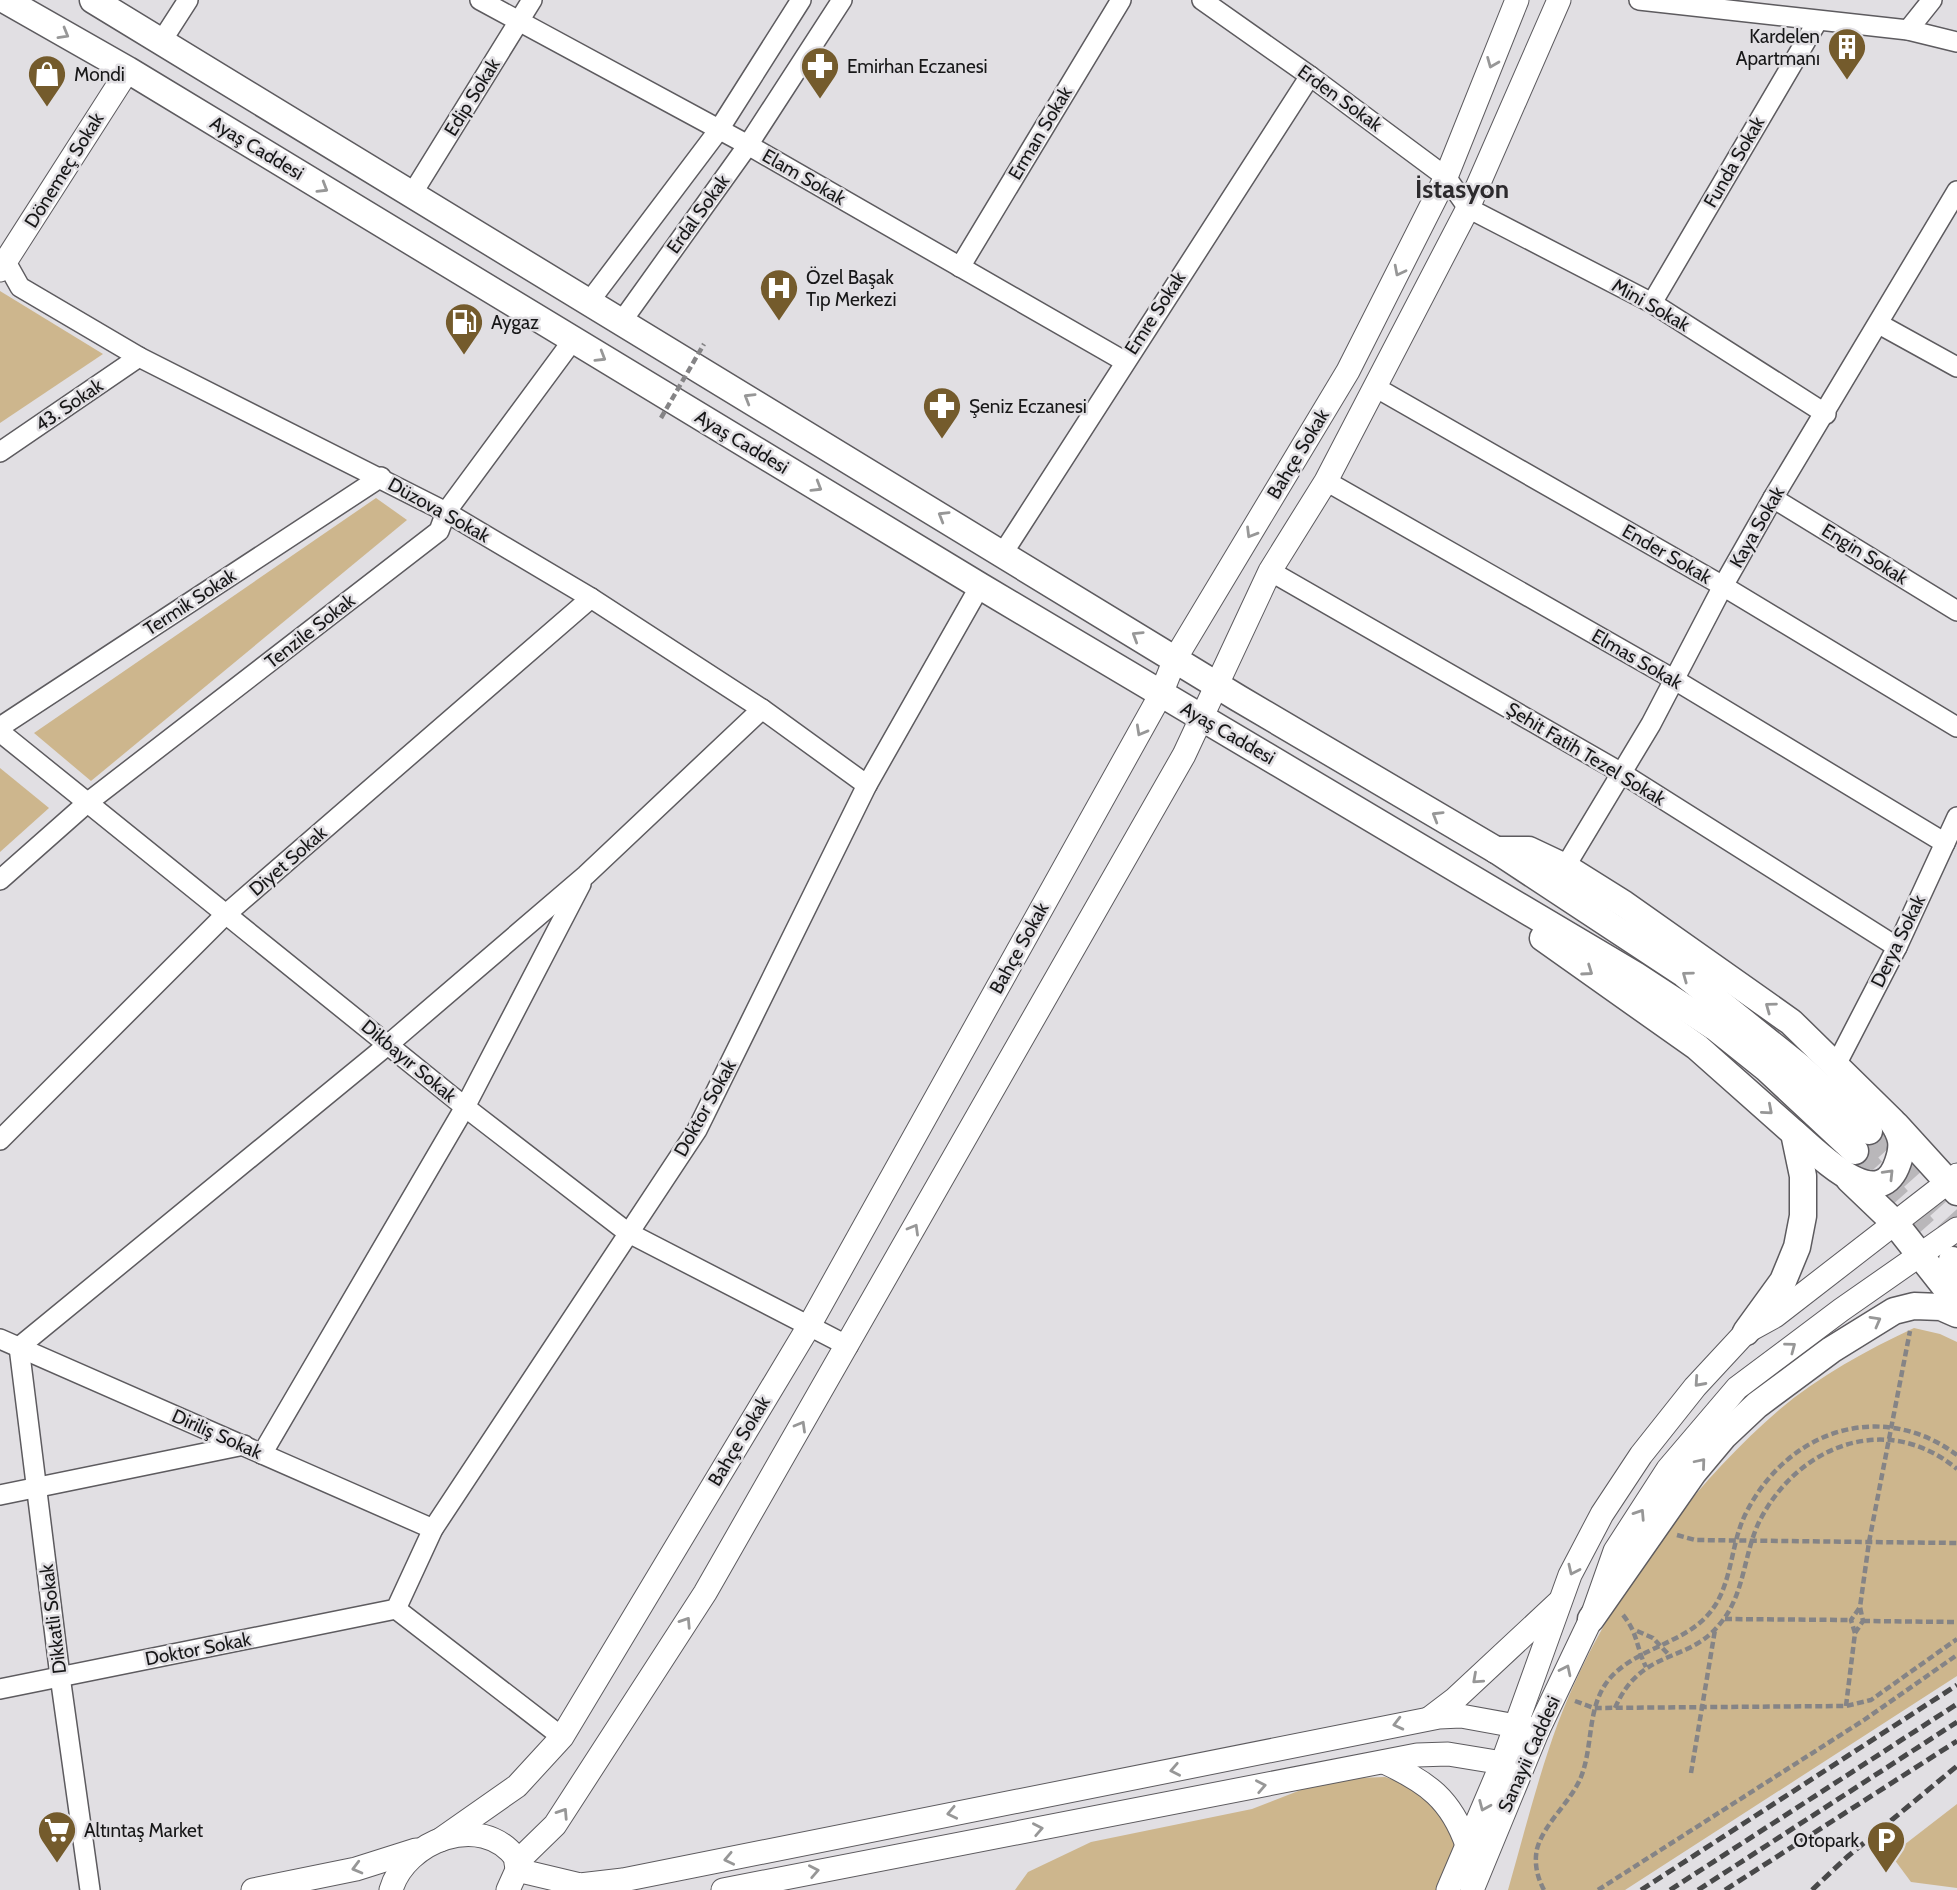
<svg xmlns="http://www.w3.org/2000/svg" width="1957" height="1890" font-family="Cabin,sans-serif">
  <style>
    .green { fill: #cdb68d }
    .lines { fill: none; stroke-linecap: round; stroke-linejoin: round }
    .secondary-tunnel { stroke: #b9b7ba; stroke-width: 26; stroke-dasharray: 26 13; stroke-linecap: butt }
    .minor-casing { stroke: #5d5b5f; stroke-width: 22 }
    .tertiary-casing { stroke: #5d5b5f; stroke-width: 25 }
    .secondary-casing { stroke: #5d5b5f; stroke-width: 29 }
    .path { stroke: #858486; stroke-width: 4.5; stroke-dasharray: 7 3.5; stroke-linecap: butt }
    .minor { stroke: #fff; stroke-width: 19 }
    .tertiary { stroke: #fff; stroke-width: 23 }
    .secondary { stroke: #fff; stroke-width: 26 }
    .rail { stroke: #484849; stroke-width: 5; stroke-dasharray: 10 5; stroke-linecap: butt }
    .path-bridge { stroke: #858486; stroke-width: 4.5; stroke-dasharray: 7 3.5; stroke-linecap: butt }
    .oneway { stroke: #979797 }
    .labels { text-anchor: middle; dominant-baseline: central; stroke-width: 5; stroke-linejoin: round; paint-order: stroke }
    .poi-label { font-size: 19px; fill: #171718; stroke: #e1dfe3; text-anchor: start }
    .street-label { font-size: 19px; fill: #171718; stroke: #e1dfe3 }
    .district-label { font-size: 26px; font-weight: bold; fill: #2c2a2d; stroke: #e1dfe3 }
  </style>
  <rect width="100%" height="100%" fill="#e1dfe3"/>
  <g class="green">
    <polygon points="0,291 103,354 0,423"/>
    <polygon points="376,498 407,520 91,781 34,733"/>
    <polygon points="0,768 49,808 0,852"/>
    <path d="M1914,1328L1940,1334L1957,1342V1676L1625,1890H1508C1524,1834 1538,1777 1558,1723C1602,1607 1686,1490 1779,1410C1819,1376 1867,1350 1914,1328Z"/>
    <polygon points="1385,1777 1425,1791 1460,1830 1440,1890 1015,1890 1028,1872 1091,1842 1252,1809 1329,1779"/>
    <polygon points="1957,1804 1957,1888 1911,1882 1891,1855"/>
  </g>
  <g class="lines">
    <g class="secondary-tunnel">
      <polyline points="1869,1131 1957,1229"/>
      <polyline points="1855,1151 1952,1260"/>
    </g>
    <g class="minor-casing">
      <g id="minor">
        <polyline points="480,0 748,145 1124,361"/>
        <polyline points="1202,0 1310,76 1446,177 1468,208 1652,303 1826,414"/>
        <polyline points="1639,0 1908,30 1957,42"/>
        <polyline points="1908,30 1932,0"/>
        <polyline points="161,42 188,0"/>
        <polyline points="412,194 532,0"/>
        <polyline points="0,259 6,262 20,287 139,357 446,512 591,598 762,709 867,785"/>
        <polyline points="960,267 1121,0"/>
        <polyline points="589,302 718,131 801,0"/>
        <polyline points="1652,303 1817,22"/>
        <polyline points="622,321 748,145 842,0"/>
        <polyline points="1879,324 1957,367"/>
        <polyline points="1375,387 1723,586 1957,727"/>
        <polyline points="0,452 139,357"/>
        <polyline points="1326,481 1675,680 1945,843"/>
        <polyline points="1773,498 1957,611"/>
        <polyline points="1003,553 1310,76"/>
        <polyline points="1270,571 1620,772 1897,947"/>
        <polyline points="0,727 381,477"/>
        <polyline points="0,732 465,1107 627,1232 848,1346"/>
        <polyline points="1565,867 1651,724 1723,586 1773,498 1957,191"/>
        <polyline points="0,880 87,803 439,531 446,512 573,340"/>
        <polyline points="1837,1063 1897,947 1957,817"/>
        <polyline points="0,1140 225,915 591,598"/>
        <polyline points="0,1339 433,1529"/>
        <polyline points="262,1454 465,1107 581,884"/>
        <polyline points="0,1495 244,1445"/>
        <polyline points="396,1609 562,1737"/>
        <polyline points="0,1689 396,1609 433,1529 697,1130 867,785 980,586"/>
        <polyline points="90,1890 60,1676 19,1347 390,1043 586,875 762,709"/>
      </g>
    </g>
    <g class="tertiary-casing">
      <g id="tertiary">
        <polyline points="0,270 128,70"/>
        <polyline points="1430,1718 1455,1699 1558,1603"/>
        <path d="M1384,1762C1427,1782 1451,1799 1467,1845"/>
        <polyline points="440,1840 517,1786 562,1737 809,1326 1161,694 1175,659 1348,371 1446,177 1517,0"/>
        <polyline points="516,1863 555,1825 705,1593 1184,755 1270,571 1326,481 1468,208 1559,0"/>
        <polyline points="517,1870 580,1885 623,1880 1439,1717 1461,1716 1538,1730"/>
        <polyline points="253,1890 356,1869 416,1850"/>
        <path d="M391,1890C405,1841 481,1811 516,1858L517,1870L508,1890"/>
        <polyline points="723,1890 1417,1755 1448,1754 1515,1765"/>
        <polyline points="1448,1890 1503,1761 1570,1575 1602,1514 1641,1455 1695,1387 1746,1332 1775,1316 1957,1175"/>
        <polyline points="1472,1890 1538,1730 1591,1619 1615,1551 1668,1469 1737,1388 1841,1310 1957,1229"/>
      </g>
    </g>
    <g class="secondary-casing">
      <g id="secondary">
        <polyline points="5,0 128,70 980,586 1635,975 1716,1028 1766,1068 1855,1151"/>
        <polyline points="93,0 1238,698 1496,850 1684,974 1801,1068 1869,1131"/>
        <path d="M1496,850H1529L1565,867L1624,904L1791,1022L1892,1121C1902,1136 1904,1145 1898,1162C1879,1219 1817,1152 1794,1133"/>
        <polyline points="1543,938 1697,1047 1794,1133 1803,1176 1803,1216 1797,1247 1783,1281 1746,1332"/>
        <polyline points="1896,1125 1957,1192"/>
        <polyline points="1849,1179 1894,1222 1957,1302"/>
        <polyline points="1952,1260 1957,1268"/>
        <polyline points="1591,1619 1693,1473 1724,1436 1757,1405 1831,1350 1894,1311 1914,1306 1941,1307 1957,1314"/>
      </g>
    </g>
    <g class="path">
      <polyline points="1677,1535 1695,1540 1957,1543"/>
      <path d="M1623,1615C1638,1633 1636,1647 1646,1667"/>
      <polyline points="1725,1619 1851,1620"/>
      <polyline points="1863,1621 1957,1622"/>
      <polyline points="1637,1631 1653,1638 1669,1655"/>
      <polyline points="1855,1633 1851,1620 1860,1607"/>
      <polyline points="1575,1701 1594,1708 1846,1706 1871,1700 1957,1639"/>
      <polyline points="1846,1706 1855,1633 1863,1621 1860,1607 1869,1542 1910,1331"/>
      <path d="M1615,1708C1641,1648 1687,1664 1719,1625C1745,1595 1743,1556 1759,1522C1797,1446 1886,1410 1957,1469"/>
      <polyline points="1691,1773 1715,1630"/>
      <path d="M1544,1890C1537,1877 1534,1863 1537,1849C1544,1823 1571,1802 1581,1777C1594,1744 1586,1705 1611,1677C1637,1649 1679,1644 1705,1618C1733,1590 1729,1548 1745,1515C1786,1431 1880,1398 1957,1455"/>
      <polyline points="1598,1890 1864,1720 1957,1655"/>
    </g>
    <use href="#minor" class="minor"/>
    <use href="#tertiary" class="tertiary"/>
    <use href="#secondary" class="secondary"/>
    <g class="rail">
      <polyline points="1641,1890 1957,1685"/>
      <polyline points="1670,1890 1957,1704"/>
      <polyline points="1698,1890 1957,1722"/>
      <polyline points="1725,1890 1957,1741"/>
      <polyline points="1812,1890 1847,1857 1957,1766"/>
    </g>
    <polyline class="path-bridge" points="661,418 704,344"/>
  </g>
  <defs><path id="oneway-chevron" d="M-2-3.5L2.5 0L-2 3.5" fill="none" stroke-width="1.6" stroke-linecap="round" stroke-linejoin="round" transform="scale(1.75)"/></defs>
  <g class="oneway">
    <use href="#oneway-chevron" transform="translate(64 34) rotate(30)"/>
    <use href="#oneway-chevron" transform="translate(1492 63) rotate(112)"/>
    <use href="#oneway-chevron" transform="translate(323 188) rotate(31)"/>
    <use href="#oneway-chevron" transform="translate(1399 271) rotate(117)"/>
    <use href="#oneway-chevron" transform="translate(601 357) rotate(31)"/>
    <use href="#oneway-chevron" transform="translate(749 398) rotate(-149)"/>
    <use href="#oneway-chevron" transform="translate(817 487) rotate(31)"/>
    <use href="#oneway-chevron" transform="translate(943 516) rotate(-149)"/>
    <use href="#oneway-chevron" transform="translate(1251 533) rotate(121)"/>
    <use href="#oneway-chevron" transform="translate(1137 636) rotate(-148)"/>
    <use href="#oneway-chevron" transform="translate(1141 731) rotate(119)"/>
    <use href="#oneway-chevron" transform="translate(1437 816) rotate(-149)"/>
    <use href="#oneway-chevron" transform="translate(1588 971) rotate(35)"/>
    <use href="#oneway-chevron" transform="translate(1687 976) rotate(-144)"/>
    <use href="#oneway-chevron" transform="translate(1770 1007) rotate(-144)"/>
    <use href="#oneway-chevron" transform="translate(1768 1110) rotate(41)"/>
    <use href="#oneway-chevron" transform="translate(1889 1174) rotate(-46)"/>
    <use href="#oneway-chevron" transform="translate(914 1229) rotate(-60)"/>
    <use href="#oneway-chevron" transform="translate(1876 1321) rotate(-29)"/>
    <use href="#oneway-chevron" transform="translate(1791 1347) rotate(-37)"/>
    <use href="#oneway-chevron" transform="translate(1699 1382) rotate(132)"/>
    <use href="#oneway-chevron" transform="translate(801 1426) rotate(-60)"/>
    <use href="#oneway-chevron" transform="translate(1701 1463) rotate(-50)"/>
    <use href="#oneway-chevron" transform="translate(1640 1514) rotate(-57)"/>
    <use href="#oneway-chevron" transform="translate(1573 1570) rotate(115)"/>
    <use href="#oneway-chevron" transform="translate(686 1622) rotate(-57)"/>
    <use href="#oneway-chevron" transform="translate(1566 1670) rotate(-64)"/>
    <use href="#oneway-chevron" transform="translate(1477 1679) rotate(138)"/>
    <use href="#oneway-chevron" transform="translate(1398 1724) rotate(166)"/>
    <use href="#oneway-chevron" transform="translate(1175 1770) rotate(169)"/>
    <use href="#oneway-chevron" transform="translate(1261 1786) rotate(-11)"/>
    <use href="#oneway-chevron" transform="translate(1484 1806) rotate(113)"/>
    <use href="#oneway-chevron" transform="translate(563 1813) rotate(-57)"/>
    <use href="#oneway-chevron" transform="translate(952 1813) rotate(168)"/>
    <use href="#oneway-chevron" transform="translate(1038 1829) rotate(-11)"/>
    <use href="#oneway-chevron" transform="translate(729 1859) rotate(168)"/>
    <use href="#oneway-chevron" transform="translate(357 1868) rotate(165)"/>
    <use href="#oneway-chevron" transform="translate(814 1871) rotate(-11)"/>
  </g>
  <defs>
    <g id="building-pin" transform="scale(2.0125)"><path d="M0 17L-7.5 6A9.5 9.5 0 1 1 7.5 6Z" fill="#745b2c" stroke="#e1dfe3"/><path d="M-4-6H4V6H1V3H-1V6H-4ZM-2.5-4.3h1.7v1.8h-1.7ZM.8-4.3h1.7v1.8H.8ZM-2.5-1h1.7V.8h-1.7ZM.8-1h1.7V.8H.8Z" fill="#fff"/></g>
    <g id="pharmacy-pin" transform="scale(2.0125)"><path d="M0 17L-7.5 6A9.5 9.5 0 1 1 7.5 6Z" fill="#745b2c" stroke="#e1dfe3"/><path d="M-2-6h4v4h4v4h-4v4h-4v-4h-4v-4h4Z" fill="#fff"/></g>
    <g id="shop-pin" transform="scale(2.0125)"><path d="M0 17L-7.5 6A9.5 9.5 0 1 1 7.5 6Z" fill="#745b2c" stroke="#e1dfe3"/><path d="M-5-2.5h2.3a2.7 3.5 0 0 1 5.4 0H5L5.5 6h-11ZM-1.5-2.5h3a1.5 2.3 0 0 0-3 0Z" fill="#fff"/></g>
    <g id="hospital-pin" transform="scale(2.0125)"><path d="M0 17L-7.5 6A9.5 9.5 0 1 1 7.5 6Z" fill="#745b2c" stroke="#e1dfe3"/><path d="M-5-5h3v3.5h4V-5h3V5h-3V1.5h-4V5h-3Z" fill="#fff"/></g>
    <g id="fuel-pin" transform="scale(2.0125)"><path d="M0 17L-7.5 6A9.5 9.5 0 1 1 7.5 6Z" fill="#745b2c" stroke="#e1dfe3"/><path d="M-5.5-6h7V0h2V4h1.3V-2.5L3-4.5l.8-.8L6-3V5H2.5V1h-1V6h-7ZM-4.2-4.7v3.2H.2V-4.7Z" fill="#fff"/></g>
    <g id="supermarket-pin" transform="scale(2.0125)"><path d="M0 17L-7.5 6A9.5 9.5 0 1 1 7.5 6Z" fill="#745b2c" stroke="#e1dfe3"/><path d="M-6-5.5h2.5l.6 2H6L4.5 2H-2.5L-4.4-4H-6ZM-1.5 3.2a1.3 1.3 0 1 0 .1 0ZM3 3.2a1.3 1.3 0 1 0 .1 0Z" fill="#fff"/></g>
    <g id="parking-pin" transform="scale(2.0125)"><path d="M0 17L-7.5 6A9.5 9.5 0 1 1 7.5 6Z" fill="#745b2c" stroke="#e1dfe3"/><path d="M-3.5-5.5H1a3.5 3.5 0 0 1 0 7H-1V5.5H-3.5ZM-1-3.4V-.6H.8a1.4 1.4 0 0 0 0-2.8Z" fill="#fff"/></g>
  </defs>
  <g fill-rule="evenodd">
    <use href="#building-pin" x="1847" y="47"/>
    <use href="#pharmacy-pin" x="820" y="66"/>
    <use href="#shop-pin" x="47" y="74"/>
    <use href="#hospital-pin" x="779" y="288"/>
    <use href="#fuel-pin" x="464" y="322"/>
    <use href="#pharmacy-pin" x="942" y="406"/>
    <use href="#supermarket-pin" x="57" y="1830"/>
    <use href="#parking-pin" x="1886" y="1840"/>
  </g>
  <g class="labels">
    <g class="poi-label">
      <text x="1820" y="36" text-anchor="end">Kardelen<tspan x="1820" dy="22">Apartmanı</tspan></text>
      <text x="847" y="66">Emirhan Eczanesi</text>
      <text x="74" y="74">Mondi</text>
      <text x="806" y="277">Özel Başak<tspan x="806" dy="22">Tıp Merkezi</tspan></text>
      <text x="491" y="322">Aygaz</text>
      <text x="969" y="406">Şeniz Eczanesi</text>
      <text x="84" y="1830">Altıntaş Market</text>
      <text x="1859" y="1840" text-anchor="end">Otopark</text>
    </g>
    <g class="street-label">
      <text transform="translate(472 97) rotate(-58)">Edip Sokak</text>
      <text transform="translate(1340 98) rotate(36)">Erden Sokak</text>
      <text transform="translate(1040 133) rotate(-59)">Erman Sokak</text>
      <text transform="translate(257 148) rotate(31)">Ayaş Caddesi</text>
      <text transform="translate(1734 162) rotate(-60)">Funda Sokak</text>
      <text transform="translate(64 170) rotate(-58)">Dönemeç Sokak</text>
      <text transform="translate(804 177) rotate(30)">Elam Sokak</text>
      <text transform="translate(698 214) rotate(-54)">Erdal Sokak</text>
      <text transform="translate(1651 305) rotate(30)">Mini Sokak</text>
      <text transform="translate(1155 313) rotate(-57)">Emre Sokak</text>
      <text transform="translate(69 405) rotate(-34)">43. Sokak</text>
      <text transform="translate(742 442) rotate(31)">Ayaş Caddesi</text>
      <text transform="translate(1298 454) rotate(-59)">Bahçe Sokak</text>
      <text transform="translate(439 510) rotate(29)">Düzova Sokak</text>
      <text transform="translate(1757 527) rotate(-60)">Kaya Sokak</text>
      <text transform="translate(1667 554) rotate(30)">Ender Sokak</text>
      <text transform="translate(1865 554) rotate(32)">Engin Sokak</text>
      <text transform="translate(190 602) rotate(-33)">Termik Sokak</text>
      <text transform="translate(310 631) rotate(-38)">Tenzile Sokak</text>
      <text transform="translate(1637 659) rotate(30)">Elmas Sokak</text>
      <text transform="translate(1228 733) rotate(30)">Ayaş Caddesi</text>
      <text transform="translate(1586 754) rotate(31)">Şehit Fatih Tezel Sokak</text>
      <text transform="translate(288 861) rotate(-41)">Diyet Sokak</text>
      <text transform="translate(1898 941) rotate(-64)">Derya Sokak</text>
      <text transform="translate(1019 948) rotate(-61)">Bahçe Sokak</text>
      <text transform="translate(409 1061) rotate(40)">Dikbayır Sokak</text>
      <text transform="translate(705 1108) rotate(-61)">Doktor Sokak</text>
      <text transform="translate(217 1434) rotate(24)">Diriliş Sokak</text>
      <text transform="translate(739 1441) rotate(-59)">Bahçe Sokak</text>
      <text transform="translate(53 1619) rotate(-97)">Dikkatli Sokak</text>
      <text transform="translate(198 1649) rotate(-11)">Doktor Sokak</text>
      <text transform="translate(1529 1754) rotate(-66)">Sanayii Caddesi</text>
    </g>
    <g class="district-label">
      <text x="1462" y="189">İstasyon</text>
    </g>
  </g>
</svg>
